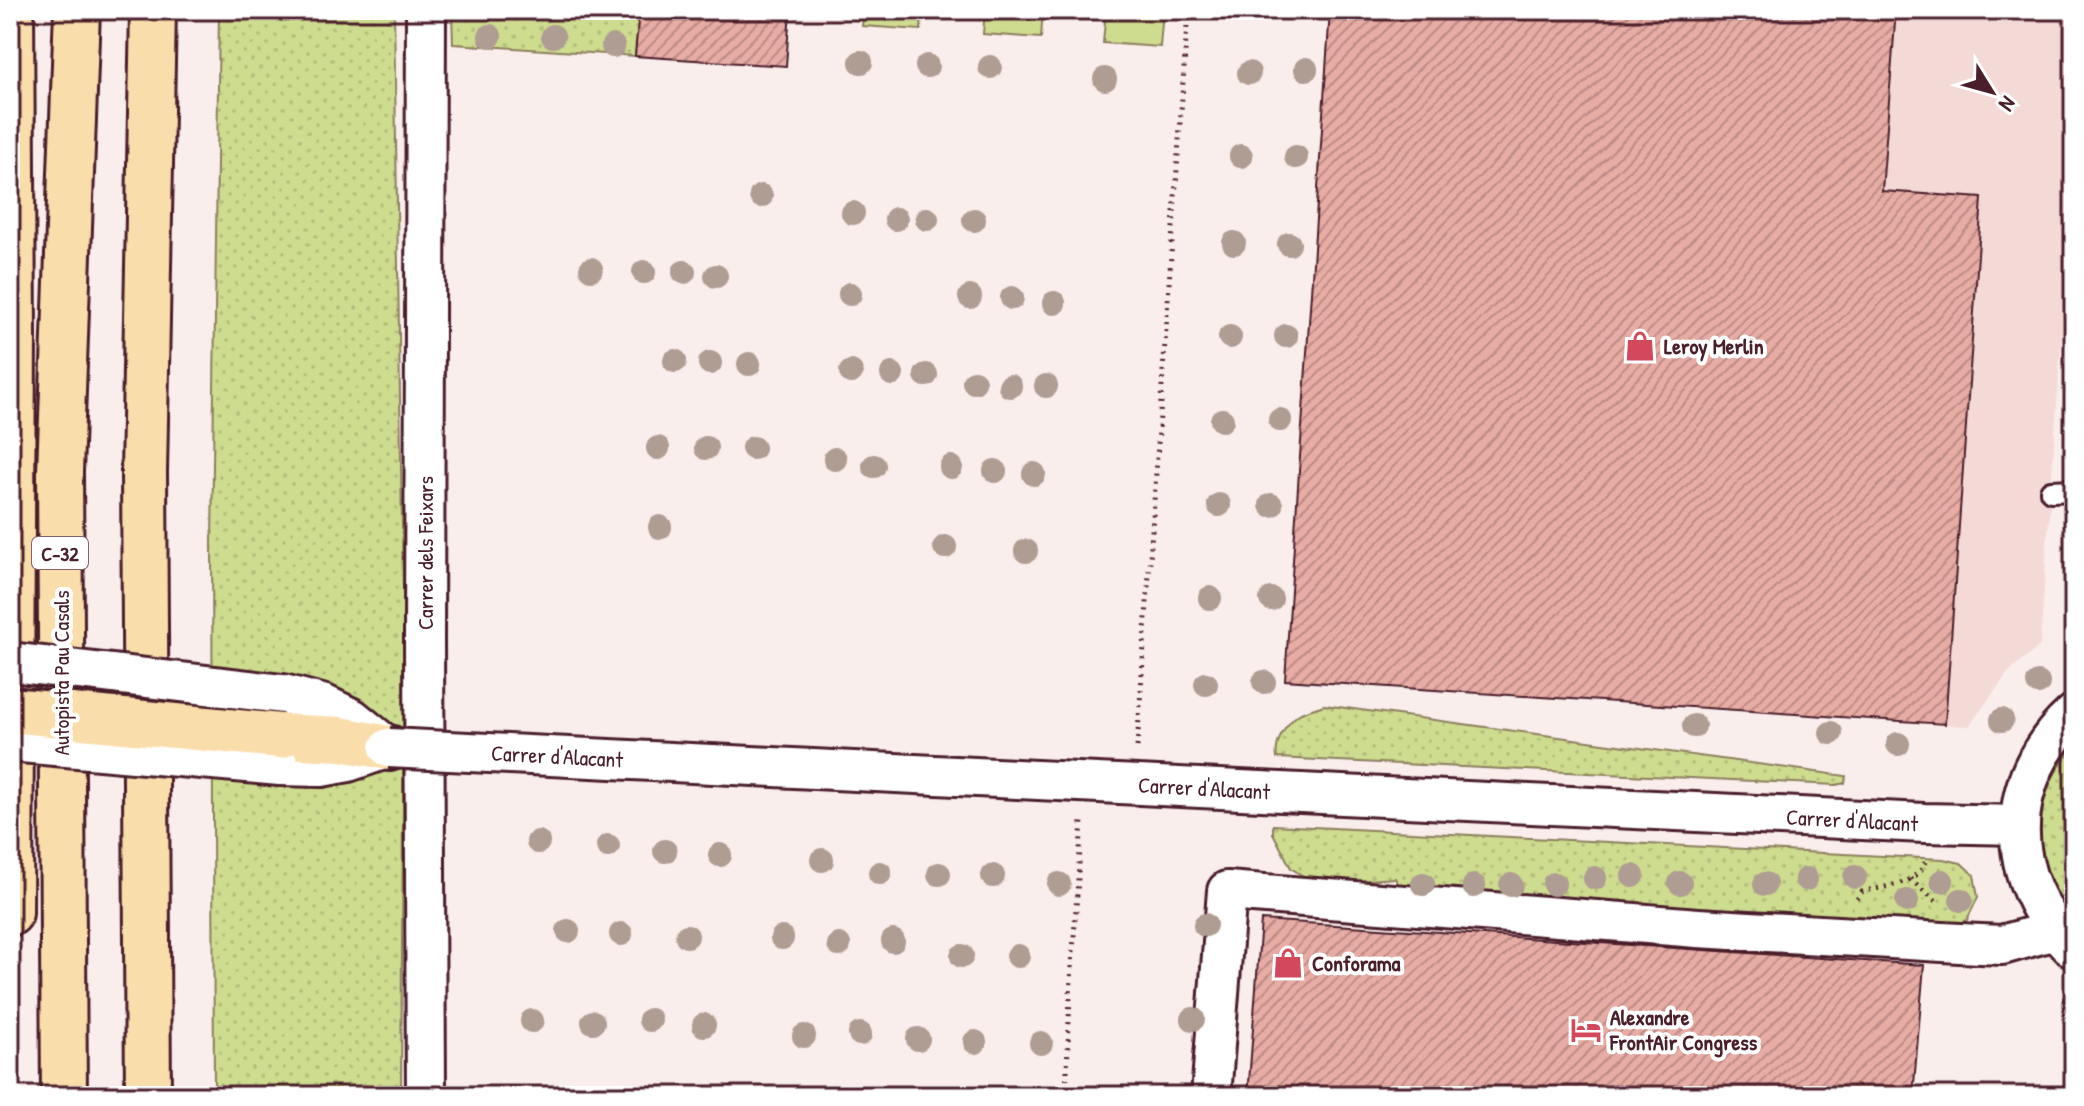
<svg xmlns="http://www.w3.org/2000/svg" width="2084" height="1106" font-family="'Patrick Hand',sans-serif">
  <style>
    .built { fill: #f4dad7 }
    .grass { fill: url(#grass-dots); stroke: #8c7e5d; stroke-width: 2 }
    .park { fill: #cedc8f; stroke: #8c7e5d; stroke-width: 2 }
    .building { fill: url(#building-hatch); stroke: #4a1f2b; stroke-width: 2 }
    .lines { fill: none; stroke-linecap: round; stroke-linejoin: round }
    .lane-casing { stroke: #4a1f2b; stroke-width: 26 }
    .street-casing { stroke: #4a1f2b; stroke-width: 44 }
    .highway-casing { stroke: #4a1f2b; stroke-width: 50 }
    .path { stroke: #4a1f2b; stroke-width: 5; stroke-dasharray: 2 6; stroke-linecap: butt }
    .lane { stroke: #fff; stroke-width: 20 }
    .street { stroke: #fff; stroke-width: 38 }
    .highway { stroke: #f9deab; stroke-width: 44 }
    .street-bridge-casing { stroke: #4a1f2b; stroke-width: 44; stroke-linecap: butt }
    .highway-bridge-casing { stroke: #4a1f2b; stroke-width: 50; stroke-linecap: butt }
    .street-bridge { stroke: #fff; stroke-width: 38 }
    .highway-bridge { stroke: #f9deab; stroke-width: 44 }
    .tree { fill: #af9c93 }
    .labels { text-anchor: middle; dominant-baseline: central; stroke-width: 8; stroke-linejoin: round; paint-order: stroke }
    .shield { fill: #fff; stroke: #80626b; stroke-width: 2 }
    .shield-label { font-size: 20px; font-weight: bold; fill: #4a1f2b }
    .poi-label { font-size: 22px; font-weight: bold; fill: #4a1f2b; stroke: #fff; text-anchor: start }
    .street-label { font-size: 22px; fill: #4a1f2b; stroke: #fff }
  </style>
  <defs>
    <pattern id="grass-dots" width="8" height="8" patternUnits="userSpaceOnUse" patternTransform="scale(2)"><rect width="8" height="8" fill="#cedc8f"/><path d="M2 2h.1M6 6h.1" fill="none" stroke="#b2bc7c" stroke-width="1.8" stroke-linecap="round"/></pattern>
    <pattern id="building-hatch" width="6" height="6" patternUnits="userSpaceOnUse" patternTransform="scale(2)"><rect width="6" height="6" fill="#e7aca4"/><path d="M-1 1l2-2M0 6l6-6M5 7l2-2" fill="none" stroke="#bd8b86"/></pattern>
  </defs>
  <rect width="100%" height="100%" fill="#faeeed"/>
  <filter id="ink" filterUnits="userSpaceOnUse"><feTurbulence type="fractalNoise" baseFrequency=".0125" numOctaves="2"/><feDisplacementMap in="SourceGraphic" scale="16" xChannelSelector="R" yChannelSelector="G"/><feConvolveMatrix kernelMatrix="1 2 1 2 8 2 1 2 1" color-interpolation-filters="sRGB"/></filter>
  <g filter="url(#ink)">
    <polygon class="built" points="1330,10 2074,10 2074,160 2040,646 2009,672 1969,726 1285,680"/>
    <g class="grass">
      <polygon points="219,10 394,10 404,656 401,1096 214,1096 212,543"/>
      <polygon points="452,10 639,10 635,56 453,44"/>
      <path d="M1324,705L1846,776L1845,783L1836,785L1277,758C1274,742 1286,724 1299,714C1306,710 1316,708 1324,705Z"/>
      <path d="M2074,746V924C2068,916 2061,907 2056,898C2035,861 2035,809 2056,772C2061,763 2068,754 2074,746Z"/>
      <polygon points="1273,825 1943,859 1961,863 1974,875 1978,897 1967,920 1955,925 1402,892 1395,878 1315,884 1291,868 1273,833"/>
    </g>
    <g class="park">
      <polygon points="864,10 922,10 921,30 862,26"/>
      <polygon points="985,10 1043,10 1041,38 983,34"/>
      <polygon points="1106,10 1163,10 1160,47 1103,43"/>
    </g>
    <g class="building">
      <polygon points="639,10 790,10 786,66 635,56"/>
      <polygon points="1330,10 1896,10 1882,191 1982,198 1945,724 1285,680"/>
      <polygon points="1261,920 1924,965 1913,1096 1248,1096"/>
    </g>
    <g class="lines">
      <g class="lane-casing">
        <polyline id="lane" points="2051,491 2074,490"/>
      </g>
      <g class="street-casing">
        <g id="street">
          <polyline points="283,694 325,705 352,718 389,748"/>
          <polyline points="280,766 321,767 348,762 389,748"/>
          <polyline points="1301,793 1924,823 2020,825"/>
          <path d="M2072,947C2003,880 2001,779 2074,714"/>
          <polyline points="426,1096 424,641 426,10"/>
          <polyline points="1211,1096 1227,891 1698,928 1960,943 2002,945 2055,930"/>
        </g>
      </g>
      <g class="highway-casing">
        <g id="highway">
          <polyline points="280,736 341,739 389,748"/>
          <polyline points="10,913 13,333 11,10"/>
          <polyline points="64,1096 60,472 77,10"/>
          <polyline points="148,1096 144,472 153,10"/>
        </g>
      </g>
      <g class="path">
        <polyline points="1137,747 1188,10"/>
        <polyline points="1910,879 1939,904"/>
        <path d="M1857,899L1862,892C1882,886 1917,886 1925,862"/>
        <polyline points="1066,1096 1070,995 1082,821"/>
      </g>
      <use href="#lane" class="lane"/>
      <use href="#street" class="street"/>
      <use href="#highway" class="highway"/>
      <g class="street-bridge-casing">
        <g id="street-bridge">
          <polyline points="10,662 283,694"/>
          <polyline points="10,742 280,766"/>
          <polyline points="389,748 1301,793"/>
        </g>
      </g>
      <g class="highway-bridge-casing">
        <polyline id="highway-bridge" points="10,710 280,736"/>
      </g>
      <use href="#street-bridge" class="street-bridge"/>
      <use href="#highway-bridge" class="highway-bridge"/>
    </g>
    <g class="tree">
      <circle cx="490" cy="36" r="12"/>
      <circle cx="553" cy="36" r="12"/>
      <circle cx="613" cy="46" r="12"/>
      <circle cx="861" cy="62" r="12"/>
      <circle cx="927" cy="66" r="12"/>
      <circle cx="990" cy="67" r="12"/>
      <circle cx="1306" cy="69" r="12"/>
      <circle cx="1249" cy="73" r="12"/>
      <circle cx="1105" cy="79" r="12"/>
      <circle cx="1241" cy="156" r="12"/>
      <circle cx="1296" cy="157" r="12"/>
      <circle cx="761" cy="196" r="12"/>
      <circle cx="853" cy="213" r="12"/>
      <circle cx="896" cy="219" r="12"/>
      <circle cx="927" cy="219" r="12"/>
      <circle cx="974" cy="220" r="12"/>
      <circle cx="1234" cy="243" r="12"/>
      <circle cx="1289" cy="244" r="12"/>
      <circle cx="591" cy="269" r="12"/>
      <circle cx="644" cy="272" r="12"/>
      <circle cx="684" cy="272" r="12"/>
      <circle cx="716" cy="276" r="12"/>
      <circle cx="850" cy="294" r="12"/>
      <circle cx="970" cy="297" r="12"/>
      <circle cx="1012" cy="298" r="12"/>
      <circle cx="1054" cy="303" r="12"/>
      <circle cx="1286" cy="336" r="12"/>
      <circle cx="1230" cy="337" r="12"/>
      <circle cx="675" cy="361" r="12"/>
      <circle cx="710" cy="363" r="12"/>
      <circle cx="749" cy="364" r="12"/>
      <circle cx="851" cy="372" r="12"/>
      <circle cx="892" cy="374" r="12"/>
      <circle cx="926" cy="375" r="12"/>
      <circle cx="974" cy="382" r="12"/>
      <circle cx="1010" cy="386" r="12"/>
      <circle cx="1046" cy="386" r="12"/>
      <circle cx="1222" cy="420" r="12"/>
      <circle cx="1280" cy="420" r="12"/>
      <circle cx="658" cy="448" r="12"/>
      <circle cx="706" cy="448" r="12"/>
      <circle cx="753" cy="448" r="12"/>
      <circle cx="835" cy="459" r="12"/>
      <circle cx="874" cy="466" r="12"/>
      <circle cx="951" cy="467" r="12"/>
      <circle cx="995" cy="471" r="12"/>
      <circle cx="1034" cy="474" r="12"/>
      <circle cx="1219" cy="505" r="12"/>
      <circle cx="1271" cy="505" r="12"/>
      <circle cx="660" cy="527" r="12"/>
      <circle cx="945" cy="547" r="12"/>
      <circle cx="1026" cy="551" r="12"/>
      <circle cx="1210" cy="598" r="12"/>
      <circle cx="1271" cy="599" r="12"/>
      <circle cx="1264" cy="682" r="12"/>
      <circle cx="2038" cy="683" r="12"/>
      <circle cx="1206" cy="684" r="12"/>
      <circle cx="2002" cy="720" r="12"/>
      <circle cx="1694" cy="726" r="12"/>
      <circle cx="1831" cy="733" r="12"/>
      <circle cx="1898" cy="744" r="12"/>
      <circle cx="538" cy="842" r="12"/>
      <circle cx="608" cy="846" r="12"/>
      <circle cx="665" cy="851" r="12"/>
      <circle cx="720" cy="855" r="12"/>
      <circle cx="822" cy="860" r="12"/>
      <circle cx="880" cy="873" r="12"/>
      <circle cx="939" cy="874" r="12"/>
      <circle cx="993" cy="876" r="12"/>
      <circle cx="1633" cy="876" r="12"/>
      <circle cx="1855" cy="877" r="12"/>
      <circle cx="1595" cy="878" r="12"/>
      <circle cx="1806" cy="879" r="12"/>
      <circle cx="1942" cy="881" r="12"/>
      <circle cx="1680" cy="883" r="12"/>
      <circle cx="1059" cy="884" r="12"/>
      <circle cx="1423" cy="884" r="12"/>
      <circle cx="1554" cy="884" r="12"/>
      <circle cx="1765" cy="884" r="12"/>
      <circle cx="1511" cy="885" r="12"/>
      <circle cx="1474" cy="886" r="12"/>
      <circle cx="1961" cy="900" r="12"/>
      <circle cx="1907" cy="901" r="12"/>
      <circle cx="1205" cy="925" r="12"/>
      <circle cx="568" cy="931" r="12"/>
      <circle cx="621" cy="934" r="12"/>
      <circle cx="687" cy="936" r="12"/>
      <circle cx="782" cy="938" r="12"/>
      <circle cx="893" cy="941" r="12"/>
      <circle cx="839" cy="945" r="12"/>
      <circle cx="962" cy="956" r="12"/>
      <circle cx="1018" cy="956" r="12"/>
      <circle cx="1193" cy="1019" r="12"/>
      <circle cx="650" cy="1020" r="12"/>
      <circle cx="532" cy="1021" r="12"/>
      <circle cx="593" cy="1022" r="12"/>
      <circle cx="704" cy="1025" r="12"/>
      <circle cx="860" cy="1034" r="12"/>
      <circle cx="804" cy="1036" r="12"/>
      <circle cx="918" cy="1039" r="12"/>
      <circle cx="975" cy="1042" r="12"/>
      <circle cx="1041" cy="1043" r="12"/>
    </g>
  </g>
  <defs>
    <g id="shop-bare" transform="scale(2.4)"><path d="M-5-2.5h2.3a2.7 3.5 0 0 1 5.4 0H5L5.5 6h-11ZM-1.5-2.5h3a1.5 2.3 0 0 0-3 0Z" fill="#d1495b" stroke="#fff" stroke-width="2.5" paint-order="stroke"/></g>
    <g id="hotel-bare" transform="scale(2.4)"><path d="M-6-4.5h1.5V1H6V5H4.5V3h-9V5H-6ZM-4 0a1.8 1.8 0 1 1 3.6 0ZM.5 0V-2.5h3Q6-2.5 6 0Z" fill="#d1495b" stroke="#fff" stroke-width="2.5" paint-order="stroke"/></g>
  </defs>
  <g fill-rule="evenodd">
    <use href="#shop-bare" x="1640" y="346"/>
    <use href="#shop-bare" x="1288" y="963"/>
    <use href="#hotel-bare" x="1586" y="1030"/>
  </g>
  <g class="labels">
    <rect class="shield" x="32" y="537" width="56" height="32" rx="6"/>
    <g class="shield-label">
      <text x="60" y="553">C-32</text>
    </g>
    <g class="poi-label">
      <text x="1664" y="346">Leroy Merlin</text>
      <text x="1312" y="963">Conforama</text>
      <text x="1610" y="1017">Alexandre<tspan x="1610" dy="25">FrontAir Congress</tspan></text>
    </g>
    <g class="street-label">
      <text transform="translate(425 553) rotate(-90)">Carrer dels Feixars</text>
      <text transform="translate(61 673) rotate(-90)">Autopista Pau Casals</text>
      <text transform="translate(557 756) rotate(3)">Carrer d'Alacant</text>
      <text transform="translate(1204 788) rotate(3)">Carrer d'Alacant</text>
      <text transform="translate(1852 820) rotate(3)">Carrer d'Alacant</text>
    </g>
  </g>
  <rect width="2084" height="1106" fill="none" stroke="#fff" stroke-width="40"/>
  <rect x="20" y="20" width="2044" height="1066" fill="none" stroke="#4a1f2b" stroke-width="3" filter="url(#ink)"/>
  <g transform="translate(1992 92) rotate(127)" stroke="#ffffff" stroke-width="6" paint-order="stroke">
  <path d="M0-6L14 30L0 20L-14 30Z" fill="#4a1f2b"/>
  <text y="-12" font-size="22" font-weight="bold" text-anchor="middle" fill="#4a1f2b">N</text>
  </g>
</svg>
